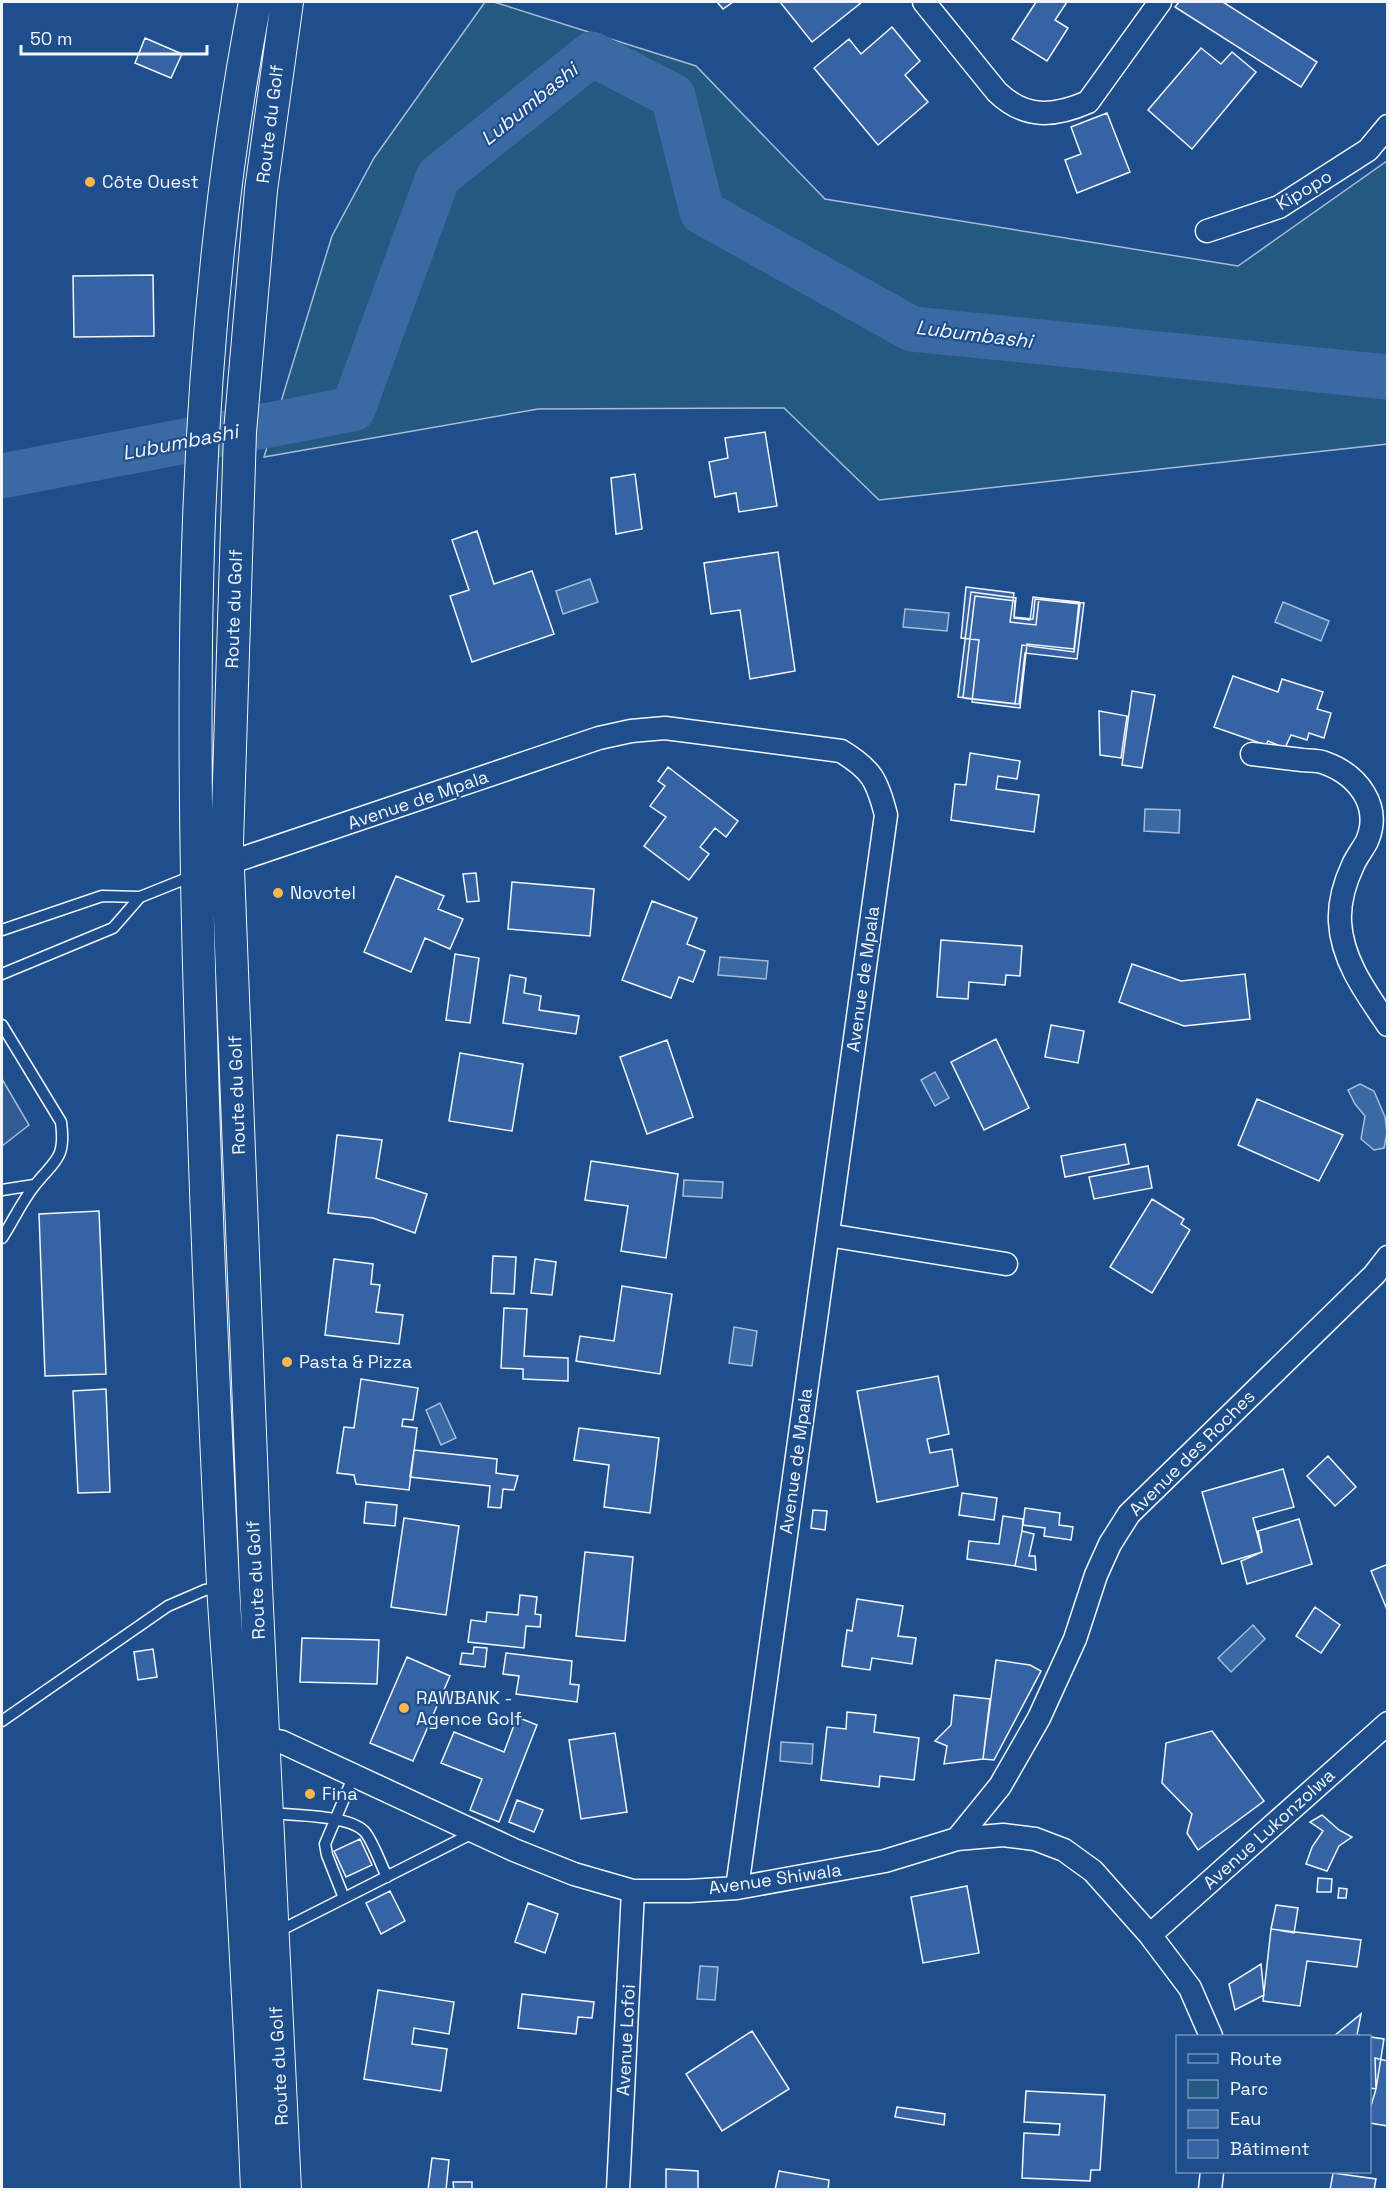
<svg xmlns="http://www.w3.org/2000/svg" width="1389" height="2191" font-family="'Space Grotesk',sans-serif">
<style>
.green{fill:#245a82;stroke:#a8bbd7;stroke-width:1.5}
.parking{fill:#305b95;stroke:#a8bbd7;stroke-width:1.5}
.water{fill:#3b69a3;stroke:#a8bbd7;stroke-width:1.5}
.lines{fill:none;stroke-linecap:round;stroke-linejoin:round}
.river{stroke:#3b69a3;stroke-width:45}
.building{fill:#3563a3;stroke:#f2f6ff;stroke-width:1.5}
.service-casing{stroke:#f2f6ff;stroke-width:13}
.minor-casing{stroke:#f2f6ff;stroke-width:25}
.secondary-casing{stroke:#f2f6ff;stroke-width:34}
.service{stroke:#1f4e8c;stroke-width:10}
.minor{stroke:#1f4e8c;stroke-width:22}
.secondary{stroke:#1f4e8c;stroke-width:32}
.poi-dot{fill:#ffb74d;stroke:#1f4e8c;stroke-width:2}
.labels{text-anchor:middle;stroke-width:4.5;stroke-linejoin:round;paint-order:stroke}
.street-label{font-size:18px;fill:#f2f6ff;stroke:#1f4e8c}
.poi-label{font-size:18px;fill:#f2f6ff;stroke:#1f4e8c;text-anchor:start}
.water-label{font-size:20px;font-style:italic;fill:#f2f6ff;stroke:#1f4e8c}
</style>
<rect width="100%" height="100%" fill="#1f4e8c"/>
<path class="green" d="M485 2H494L696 66 825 199 1238 266 1387 161V444L879 500 784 408 538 409 264 457 332 236 374 158Z"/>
<path class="parking" d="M2 1079 29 1125 2 1146Z"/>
<path class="water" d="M590 579 598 602 563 614 556 591Z
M1283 602 1329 621 1321 641 1275 622Z
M905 609 949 613 947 631 903 627Z
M1145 809 1180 810 1179 833 1144 831Z
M720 957 768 961 766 979 718 975Z
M935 1072 949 1098 935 1106 921 1080Z
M1360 1084 1374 1091 1385 1117 1387 1133 1384 1148 1374 1150 1361 1139 1365 1116 1355 1104 1348 1090Z
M684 1180 723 1182 722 1198 683 1196Z
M734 1327 757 1331 752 1366 729 1363Z
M440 1403 456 1438 441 1445 426 1410Z
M1253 1625 1265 1639 1231 1672 1218 1658Z
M781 1742 813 1744 812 1764 780 1761Z
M700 1966 718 1967 715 2000 697 1999Z"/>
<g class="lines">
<path class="river" d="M2 476 353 409 438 177 592 54 673 96 702 212 912 329 1388 377"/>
</g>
<path class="building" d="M717 2H733L723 9Z
M780 2H862L812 42Z
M1036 2H1067L1055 20 1068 28 1047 61 1012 39Z
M1179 2H1223L1317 62 1301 87 1175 7Z
M892 27 920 61 905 75 928 102 878 145 814 68 849 39 861 54Z
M145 38 182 54 171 78 135 63Z
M1201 48 1221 64 1232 52 1256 72 1192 149 1148 110Z
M1107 113 1130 172 1077 193 1065 160 1081 154 1071 127Z
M153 275 154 336 74 337 73 276Z
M765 432 777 506 739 512 736 493 715 497 709 462 728 458 725 438Z
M635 474 642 529 616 534 611 478Z
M477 531 494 584 532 571 554 634 472 662 450 596 469 590 452 540Z
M778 552 795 671 750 679 740 610 711 614 704 563Z
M966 587 1014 593 1010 622 1036 625 1039 598 1079 602 1074 649 1027 644 1020 708 972 702 979 640 961 638Z
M971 592 1016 598 1014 618 1030 620 1033 597 1084 603 1077 659 1025 653 1019 704 958 697Z
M975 596 1015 601 1014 617 1033 619 1035 599 1080 604 1074 652 1022 645 1015 704 963 698Z
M1233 676 1278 692 1282 679 1323 692 1317 709 1331 713 1324 738 1309 733 1307 740 1291 735 1285 748 1268 741 1266 745 1214 727Z
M1132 691 1155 695 1142 768 1122 765Z
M1099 711 1127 716 1121 758 1100 755Z
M970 753 1020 761 1017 779 998 776 996 789 1039 795 1034 832 951 820 955 784 966 785Z
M668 767 738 821 726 837 715 828 700 847 709 854 689 880 644 846 666 817 650 806 665 786 658 781Z
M476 873 479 901 467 902 463 874Z
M396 876 444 896 438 909 463 919 450 949 425 938 411 972 364 952Z
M512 882 594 889 590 936 508 929Z
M652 901 697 918 687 944 705 951 693 982 679 977 671 998 622 980Z
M941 940 1022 946 1020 976 1006 975 1005 985 969 982 968 999 937 997Z
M455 954 479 958 470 1023 446 1020Z
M1132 964 1181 981 1245 974 1250 1019 1184 1026 1119 1002Z
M510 975 526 978 524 993 541 996 539 1010 579 1016 576 1034 503 1023Z
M1051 1025 1084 1031 1078 1063 1045 1057Z
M996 1039 1029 1108 984 1130 951 1062Z
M667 1040 693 1117 647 1134 620 1057Z
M460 1053 523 1064 512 1131 449 1121Z
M1257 1099 1343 1135 1319 1181 1238 1145Z
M337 1135 382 1140 376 1178 427 1194 415 1233 373 1218 328 1213Z
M1125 1144 1129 1164 1065 1177 1061 1156Z
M591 1161 678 1174 666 1258 621 1251 628 1206 585 1200Z
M1148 1166 1152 1188 1094 1199 1089 1177Z
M1152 1199 1184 1219 1181 1224 1190 1230 1152 1293 1110 1267Z
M99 1211 106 1374 45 1376 39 1214Z
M493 1256 516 1257 514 1294 491 1293Z
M334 1259 373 1264 371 1284 380 1285 376 1312 403 1315 399 1344 325 1335Z
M535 1259 556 1262 552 1295 531 1293Z
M622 1286 672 1294 660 1374 576 1361 580 1336 614 1341Z
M504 1308 527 1309 524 1356 568 1358V1381L523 1379V1369L501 1368Z
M938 1376 949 1434 927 1439 930 1453 952 1449 958 1486 877 1502 857 1391Z
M361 1379 418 1388 413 1420 403 1419 402 1426 417 1428 409 1490 356 1484 354 1475 337 1473 344 1427 354 1428Z
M106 1389 110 1492 78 1493 73 1391Z
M579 1428 659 1438 650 1513 604 1507 609 1465 574 1460Z
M414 1450 497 1459 496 1473 518 1476 514 1490 503 1489 501 1508 488 1507 490 1486 410 1477Z
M1328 1456 1356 1487 1335 1506 1307 1476Z
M1283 1469 1294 1507 1253 1518 1262 1552 1222 1564 1202 1492Z
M962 1493 997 1498 994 1520 959 1515Z
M366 1502 397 1505 395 1526 364 1523Z
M1025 1508 1060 1513 1059 1525 1073 1527 1071 1540 1044 1536 1045 1528 1023 1525Z
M813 1510 827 1511 825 1530 811 1528Z
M1003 1516 1023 1519 1022 1531 1015 1566 967 1559 969 1541 999 1544Z
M404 1518 459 1526 446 1615 391 1607Z
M1299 1519 1312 1564 1247 1584 1241 1561 1262 1552 1258 1531Z
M1022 1531 1034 1534 1029 1556H1035L1036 1570 1015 1566Z
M585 1552 633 1557 625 1641 576 1636Z
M1388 1564V1612L1371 1571Z
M520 1595 537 1597 535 1614 541 1615 540 1627 526 1626 524 1648 468 1642 471 1620 486 1622 487 1612 518 1615Z
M857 1599 903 1606 898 1636 916 1638 912 1664 872 1658 870 1670 842 1666 847 1630 852 1631Z
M1315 1607 1340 1625 1321 1653 1296 1636Z
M302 1638 379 1640 377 1684 300 1682Z
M474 1647 487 1648 485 1667 460 1664 462 1653 473 1654Z
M153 1649 157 1677 138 1680 134 1652Z
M506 1653 572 1661 570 1684 579 1685 577 1702 516 1694 519 1676 503 1674Z
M407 1657 450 1676 413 1761 370 1743Z
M996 1660 1030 1665 1041 1671 994 1760 983 1759Z
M954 1695 990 1699 983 1759 944 1764 947 1746 935 1741 951 1725Z
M847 1712 876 1715 874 1732 919 1738 914 1780 880 1776 879 1787 821 1780 827 1727 846 1729Z
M517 1717 537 1725 499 1822 470 1810 482 1779 441 1763 454 1732 504 1752Z
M1212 1731 1264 1801 1198 1850 1187 1833 1192 1814 1162 1783 1166 1743Z
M615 1733 627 1812 581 1819 569 1740Z
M517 1800 543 1810 534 1832 509 1822Z
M1322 1815 1339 1830 1352 1837 1339 1846 1327 1871 1306 1864 1312 1847 1323 1831 1310 1822Z
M360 1839 372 1865 346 1877 334 1851Z
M1318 1878 1332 1879 1331 1892H1317Z
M967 1886 979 1953 923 1963 911 1897Z
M1339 1888 1347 1889 1346 1898H1338Z
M390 1891 405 1921 381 1934 366 1903Z
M528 1903 558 1914 545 1953 515 1942Z
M1276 1905 1298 1908 1294 1933 1271 1929Z
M1271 1929 1361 1940 1357 1967 1307 1961 1300 2006 1263 2001Z
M1261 1964 1264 1995 1235 2010 1229 1984Z
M378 1990 454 2002 449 2034 414 2028 412 2044 447 2049 441 2091 364 2079Z
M522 1994 594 2002 592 2018 578 2017 576 2034 518 2028Z
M1361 2014 1357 2035 1384 2039 1376 2089 1370 2088V2036H1334Z
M752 2031 789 2089 722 2131 686 2074Z
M1375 2058 1388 2061V2126L1370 2123V2109L1376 2089Z
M1026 2091 1105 2095 1100 2170H1091L1090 2181 1022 2178 1024 2133 1059 2135 1060 2124 1024 2122Z
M897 2107 945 2114 944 2125 895 2117Z
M432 2158 449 2160 446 2190H428Z
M666 2169 698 2171V2190H666Z
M779 2171 829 2180 828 2190H775Z
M1333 2173 1376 2179 1374 2190H1330Z
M453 2182H472V2190H454Z"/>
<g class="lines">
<defs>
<path id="service" d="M2 930 102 896 140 897 195 875
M2 974 113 928 140 897
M2 1025 61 1122C66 1159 55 1160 35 1185 22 1201 13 1221 2 1238
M2 1190 34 1185
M2 1721 168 1606 205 1590 220 1588
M269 1813C292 1815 348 1815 364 1831 371 1837 382 1867 387 1877
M344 1898 327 1855 325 1844 354 1775
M276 1929H283L475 1832"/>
<path id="minor" d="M924 2 997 92C1025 119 1054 117 1088 102L1160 2
M1207 231 1279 207 1368 150 1388 126
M1252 754C1269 756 1285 758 1302 760 1309 761 1318 760 1325 763 1358 775 1382 806 1367 841 1363 849 1357 856 1353 865 1345 882 1339 903 1340 922 1342 961 1367 994 1388 1025
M214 868 599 738 631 731 665 728 841 751C872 770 877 780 886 815L737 1888
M828 1235 1006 1264
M251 1740 264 1738 282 1742 514 1850 574 1874 633 1891H689L737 1888 885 1861 957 1839 1003 1835 1035 1839 1064 1850 1093 1871 1150 1935 1190 1988 1211 2036
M957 1839 1000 1786 1039 1718 1075 1639 1096 1575 1110 1544 1129 1514 1374 1275 1388 1257
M1150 1935 1388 1723
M618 2190 633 1891
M1210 2190 1212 2172"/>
<path id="secondary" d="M255 2C189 341 190 689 201 1034 206 1217 214 1401 223 1584 226 1639 231 1694 234 1749 243 1896 251 2043 257 2190
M285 2190 256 1587 227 843 240 432 261 190 287 2"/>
</defs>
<use href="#service" class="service-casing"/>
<use href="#minor" class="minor-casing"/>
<use href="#secondary" class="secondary-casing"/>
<use href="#service" class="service"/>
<use href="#minor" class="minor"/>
<use href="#secondary" class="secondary"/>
</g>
<g class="poi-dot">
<circle cx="90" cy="182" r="6"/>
<circle cx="278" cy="893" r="6"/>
<circle cx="287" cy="1362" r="6"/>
<circle cx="404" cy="1708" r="6"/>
<circle cx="310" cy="1794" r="6"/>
</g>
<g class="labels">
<g class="street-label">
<text transform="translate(270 124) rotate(-83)" y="6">Route du Golf</text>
<text transform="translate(1304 190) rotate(-31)" y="6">Kipopo</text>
<text transform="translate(234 609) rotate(-88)" y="6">Route du Golf</text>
<text transform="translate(418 800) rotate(-19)" y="6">Avenue de Mpala</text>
<text transform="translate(863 979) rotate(-82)" y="6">Avenue de Mpala</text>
<text transform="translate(237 1095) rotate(-92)" y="6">Route du Golf</text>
<text transform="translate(1192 1453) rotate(-45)" y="6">Avenue des Roches</text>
<text transform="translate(796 1461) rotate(-82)" y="6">Avenue de Mpala</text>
<text transform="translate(256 1580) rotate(-93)" y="6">Route du Golf</text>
<text transform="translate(1269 1829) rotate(-42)" y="6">Avenue Lukonzolwa</text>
<text transform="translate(775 1879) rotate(-8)" y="6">Avenue Shiwala</text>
<text transform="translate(626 2040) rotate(-87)" y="6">Avenue Lofoi</text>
<text transform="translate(279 2066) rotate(-93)" y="6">Route du Golf</text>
</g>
<g class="poi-label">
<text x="102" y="188">Côte Ouest</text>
<text x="290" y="899">Novotel</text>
<text x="299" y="1368">Pasta &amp; Pizza</text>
<text x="416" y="1704">RAWBANK -<tspan x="416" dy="21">Agence Golf</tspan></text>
<text x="322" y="1800">Fina</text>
</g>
<g class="water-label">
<text transform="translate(529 104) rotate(-39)" y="7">Lubumbashi</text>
<text transform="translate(974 334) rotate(7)" y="7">Lubumbashi</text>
<text transform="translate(180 442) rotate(-11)" y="7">Lubumbashi</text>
</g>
</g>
<rect width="1389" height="2191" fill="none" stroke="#f2f6ff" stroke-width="6"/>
<rect x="1176" y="2035" width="195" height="138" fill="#1f4e8c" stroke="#7391ba" stroke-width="1.5"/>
<rect x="1188" y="2054" width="30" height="9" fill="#1f4e8c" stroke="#7391ba" stroke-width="1.5"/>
<text x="1230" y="2065" font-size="18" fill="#f2f6ff">Route</text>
<rect x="1188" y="2080" width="30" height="18" fill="#245a82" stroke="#7391ba" stroke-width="1.5"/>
<text x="1230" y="2095" font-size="18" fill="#f2f6ff">Parc</text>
<rect x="1188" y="2110" width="30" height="18" fill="#3b69a3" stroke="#7391ba" stroke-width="1.5"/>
<text x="1230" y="2125" font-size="18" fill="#f2f6ff">Eau</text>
<rect x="1188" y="2140" width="30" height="18" fill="#3563a3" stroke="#7391ba" stroke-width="1.5"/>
<text x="1230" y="2155" font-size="18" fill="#f2f6ff">Bâtiment</text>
<path d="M21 45v9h186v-9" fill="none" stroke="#f2f6ff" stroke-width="3"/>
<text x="30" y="45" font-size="18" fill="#f2f6ff" stroke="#1f4e8c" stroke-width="4.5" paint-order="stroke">50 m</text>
</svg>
